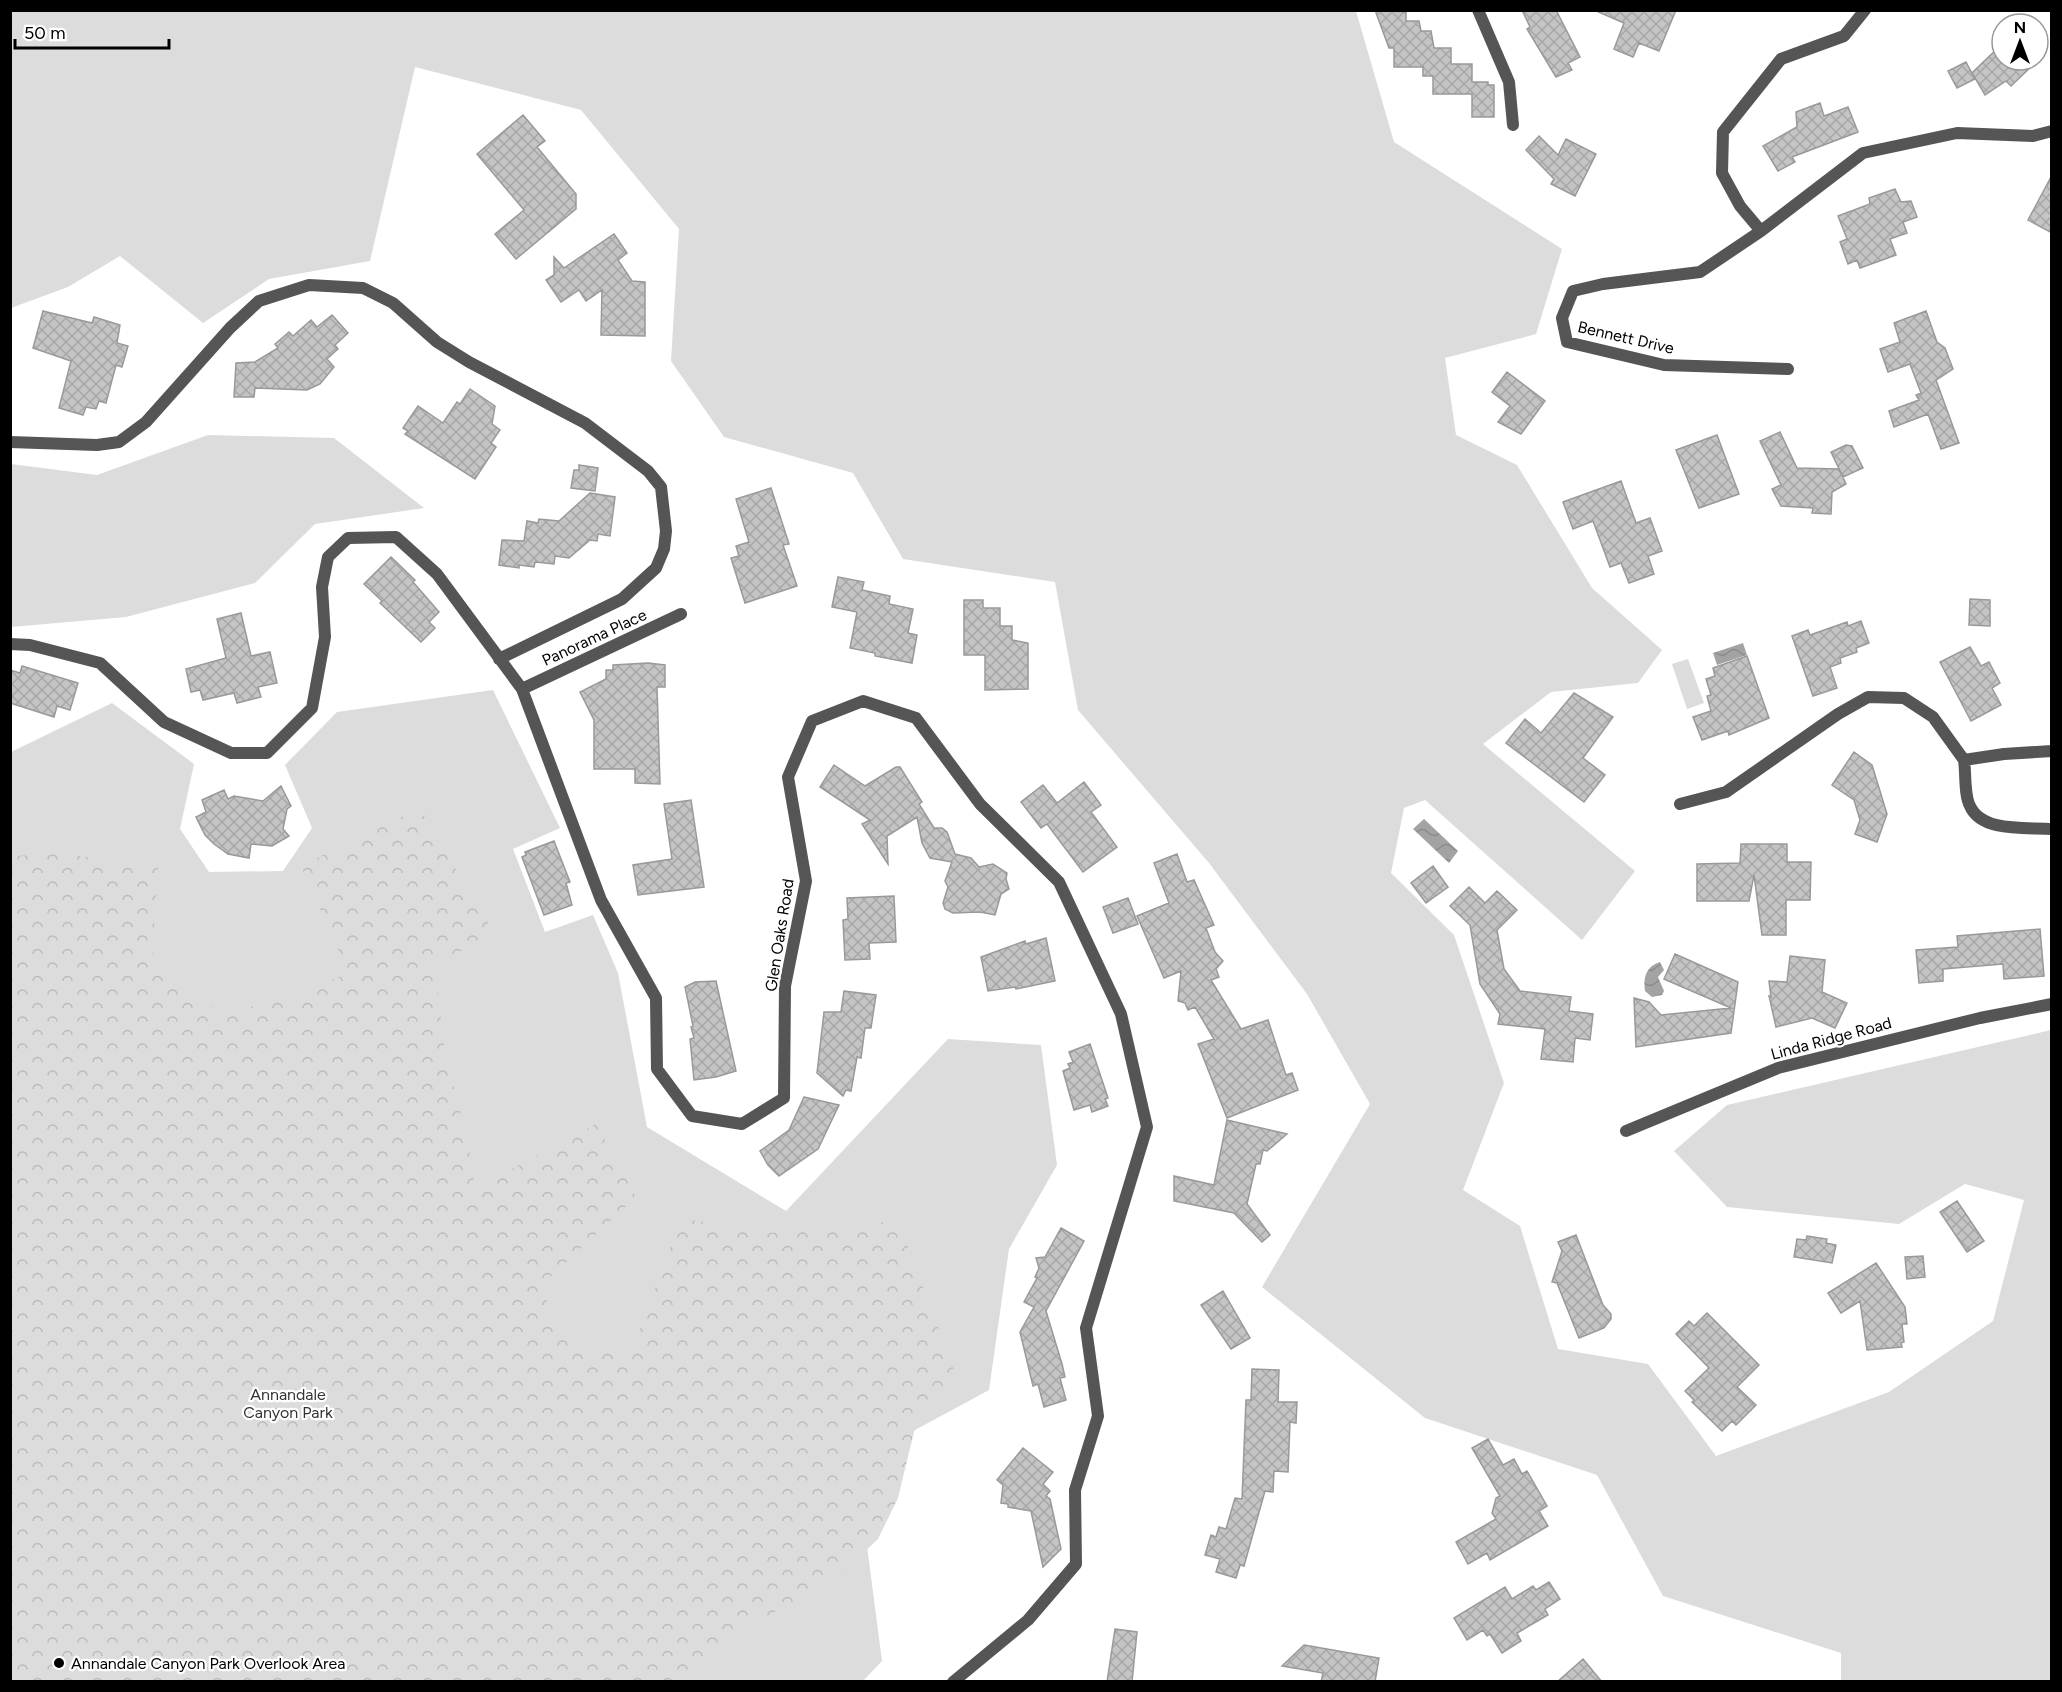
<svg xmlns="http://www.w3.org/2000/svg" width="2062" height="1692" font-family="Figtree,sans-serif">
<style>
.grass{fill:#dcdcdc}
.forest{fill:url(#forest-crowns)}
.water{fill:url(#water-waves)}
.building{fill:url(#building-cross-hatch);stroke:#999;stroke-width:1.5}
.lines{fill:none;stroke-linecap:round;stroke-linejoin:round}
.street{stroke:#555;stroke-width:12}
.poi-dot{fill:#000;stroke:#fff;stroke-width:2}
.labels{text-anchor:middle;stroke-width:4.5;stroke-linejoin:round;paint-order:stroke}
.street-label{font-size:16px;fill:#000;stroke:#fff}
.park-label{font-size:16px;fill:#333;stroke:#fff}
.poi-label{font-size:16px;fill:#000;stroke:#fff;text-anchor:start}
</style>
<defs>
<pattern id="forest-crowns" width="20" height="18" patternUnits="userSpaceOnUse" patternTransform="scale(1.5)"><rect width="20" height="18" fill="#dcdcdc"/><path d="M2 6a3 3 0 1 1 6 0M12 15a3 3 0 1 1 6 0" fill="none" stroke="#bbb"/></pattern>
<pattern id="water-waves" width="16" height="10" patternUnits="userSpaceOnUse" patternTransform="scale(1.5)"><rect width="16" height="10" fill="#a3a3a3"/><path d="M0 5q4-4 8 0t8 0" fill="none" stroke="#8b8b8b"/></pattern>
<pattern id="building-cross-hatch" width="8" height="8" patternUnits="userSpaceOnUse" patternTransform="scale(1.5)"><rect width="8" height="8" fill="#c4c4c4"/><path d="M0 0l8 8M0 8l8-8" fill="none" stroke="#a7a7a7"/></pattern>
</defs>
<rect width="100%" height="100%" fill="#fff"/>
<path class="grass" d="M11 10 1356 11 1394 142 1562 249 1536 334 1445 358 1456 435 1517 465 1592 588 1662 650 1638 683 1551 692 1483 744 1635 871 1582 940 1425 800 1404 808 1391 873 1454 935 1504 1083 1463 1190 1520 1226 1558 1349 1648 1364 1716 1456 1889 1392 1993 1321 2024 1200 1965 1184 1899 1224 1727 1207 1674 1151 1727 1105 2051 1030V1681H1841V1653L1663 1596 1597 1475 1425 1418 1262 1287 1370 1104 1307 994 1209 863 1078 710 1055 582 903 559 853 473 724 437 671 361 679 229 581 110 415 67 370 261 269 279 203 323 120 256 68 287 11 308Z
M208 435 334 438 424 508 315 524 255 583 126 617 11 627V464L97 475Z
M1688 659 1704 703 1687 709 1672 664Z
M493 690 560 828 513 849 545 932 593 915 618 973 647 1127 786 1211 948 1039 1041 1045 1057 1165 1009 1249 989 1390 856 1462 882 1661 863 1681 11 1682V752L112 703 194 764 180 829 209 872 283 871 312 828 285 765 337 712Z"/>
<path class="forest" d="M420 808 494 933 435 965 445 1056 467 1136 475 1189 596 1124 636 1197 540 1287 560 1327 583 1351H632L681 1218 761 1233 825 1231 898 1220 960 1386 920 1407 898 1498 878 1539 840 1575 723 1641 679 1681H11V856L67 854 158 867 152 962C170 974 184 992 202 1003 233 1023 319 989 348 972L301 866Z"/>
<path class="water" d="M1743 643 1747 655 1717 665 1713 653Z
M1424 819 1458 851 1449 863 1413 829Z
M1660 962 1664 970 1658 977 1664 991 1662 995 1652 997 1645 991C1643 978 1646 966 1660 962Z"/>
<path class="building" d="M1375 10 1406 12V21H1419L1421 31H1431L1434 48H1451V64H1472V82H1488V85H1494V117H1472V94H1433V76H1423V67H1394V48H1389Z
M1522 10H1556L1580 57 1568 63 1572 70 1556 77 1527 29 1530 27Z
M1594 10H1676L1659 51 1639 43 1633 57 1614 49 1624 23Z
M2002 44V60H2038L2011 86 2006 81 1985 95 1972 73Z
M1966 62 1975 79 1957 88 1948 71Z
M1820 103 1824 116 1848 107 1858 132 1792 157 1795 162 1778 171 1763 146 1797 127 1796 112Z
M523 115 545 141 537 147 576 194V209L516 259 495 234 524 210 477 154Z
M1539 136 1558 155 1566 139 1596 154 1575 196 1551 184 1554 179 1526 150Z
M2052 175V233L2028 220Z
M1895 189 1901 202 1911 201 1917 217 1903 222 1907 233 1890 239 1896 255 1860 268 1857 260 1848 264 1840 242 1847 239 1838 216 1870 204 1869 198Z
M614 234 627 253 618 260 632 281 645 282V336L601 335 602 290 586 301 579 290 561 302 546 280 554 275V257L564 268Z
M43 311 92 323 94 317 120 325 117 343 128 346 122 367 116 365 106 403 99 401 96 409 86 407 83 415 59 408 71 361 33 348Z
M1926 311 1937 342 1945 348 1953 369 1936 380 1959 443 1941 449 1928 414 1894 427 1889 411 1919 400 1916 395 1921 393 1910 364 1888 372 1880 349 1900 342 1894 323Z
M332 315 348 333 335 345 338 349 327 359 334 367 320 384 307 390 255 388 254 397H234L236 363 255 362 278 348 275 344 289 332 293 336 311 320 317 327Z
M1507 372 1545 401 1521 434 1498 422 1510 406 1492 392Z
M470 389 495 406 492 424 500 430 491 443 496 447 475 479 405 434 408 431 403 428 418 406 443 423 457 402 460 404Z
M1780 432 1797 468 1839 469 1846 484 1832 492 1831 514 1812 513 1813 508 1781 506 1772 489 1781 485 1760 441Z
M1717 435 1739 494 1699 508 1676 450Z
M1846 445 1852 446 1863 468 1843 477 1831 452Z
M579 465 598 468 595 491 571 488 574 470H579Z
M1621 481 1636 523 1650 518 1662 551 1648 556 1654 574 1629 583 1621 563 1610 567 1593 521 1573 529 1563 502Z
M771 488 789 544 783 545 797 586 745 603 731 558 739 556 736 546 749 542 736 499Z
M590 493 615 497 610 536 598 534 597 541 590 540 569 558 555 556 554 564 535 562 534 567 519 565V568L499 565 502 540 524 541 527 521 538 523 539 519 559 521Z
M391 557 415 580 413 582 439 612 429 622 435 628 421 642 380 603 382 601 364 584Z
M838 577 864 582 862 590 890 596 889 604 913 609 908 633 917 635 912 663 875 656V653L850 648 857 612 832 607Z
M1970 599 1990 600V626L1969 625Z
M964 600H983V608H1000V626H1012V640L1028 643V689L985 690V655H964Z
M241 613 251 656 270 652 277 683 258 687 261 697 237 703 234 693 203 700 200 690 191 692 186 669 226 658 217 619Z
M1861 621 1869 643 1856 648 1857 652 1840 658 1841 663 1830 667 1837 688 1813 696 1792 636 1808 630 1810 635 1847 622 1848 626Z
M1970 647 1981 666 1989 662 2000 683 1992 688 2001 705 1971 721 1940 662Z
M1747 656 1769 718 1729 735 1728 731 1702 740 1693 717 1711 711 1707 696 1711 695 1706 679 1715 676 1713 668Z
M648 663 665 665V687H657L660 784 635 783V769H594V720L580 692 606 679V670H613V665Z
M22 666 78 683 70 710 57 706 54 717 10 703V670L20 673Z
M1574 693 1613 717 1583 758 1605 775 1584 802 1506 743 1525 719 1541 733Z
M1854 752 1872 765 1887 814 1877 842 1855 834 1860 820 1854 800 1832 785Z
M834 765 865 786 896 767H900L922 802 919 804 934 828H942L947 832 955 854 971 858 979 867 993 864 1007 873 1006 879 1009 889 1001 894 995 915 980 912 953 913 945 909 943 903 948 887 945 881 952 862 930 858 922 843 917 817 887 836 888 864 862 824 870 820 820 787Z
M1084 782 1101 805 1091 812 1117 847 1083 872 1047 824 1041 828 1021 802 1043 785 1057 803Z
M281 786 291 806 287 809 283 829 289 836 272 846 251 844 249 858 228 854 214 844 205 835 196 817 206 812 202 800 224 790 228 799 234 796 263 801Z
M691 800 704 887 638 895 633 865 672 859 664 804Z
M554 841 570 882 566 883 572 905 544 915 522 857 526 855 525 852Z
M1741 844H1787V862H1811L1810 900H1786V935H1762L1754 875 1749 901H1697V864L1740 863Z
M1177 854 1187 882 1194 880 1214 925 1206 928 1215 952 1223 961 1216 969 1219 977 1211 980 1241 1029 1268 1020 1286 1075 1292 1073 1298 1090 1227 1118 1198 1044 1214 1039 1195 1007 1188 1010 1185 1003 1178 1001 1181 971 1164 978 1137 916 1169 903 1154 863Z
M1433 866 1448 887 1426 903 1411 883Z
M1469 887 1485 903 1497 891 1517 910 1497 930 1504 969 1520 991 1571 997 1569 1011 1593 1014 1590 1040 1575 1038 1573 1062 1541 1059 1545 1029 1498 1024 1500 1014 1480 984 1470 925 1450 906Z
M894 896 896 942 869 943 870 959 845 960 843 920 848 919 847 898Z
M1128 898 1138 924 1113 933 1103 907Z
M2040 929 2044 976 2004 979 2003 964 1943 969V981L1919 983 1916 950 1958 947 1957 936Z
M1046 938 1055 981 1016 989 1015 987 988 991 981 957 1025 941 1026 944Z
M1675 954 1738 982 1731 1033 1636 1047 1634 998 1649 1002 1661 1015 1731 1008 1664 979Z
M1790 956 1825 960 1822 992 1847 1003 1835 1028 1812 1018 1776 1027 1769 996 1771 997 1769 981 1787 982Z
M716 981 736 1071 716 1077 694 1080 690 1039 694 1038 691 1027 693 1026 685 987 695 982Z
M844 991 876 995 871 1028H865L861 1058 857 1057 851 1091 846 1090 843 1096 817 1073 824 1012H841Z
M1090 1044 1108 1098 1105 1099 1108 1106 1092 1112 1090 1105 1074 1110 1063 1071 1070 1068 1068 1064 1073 1062 1069 1052Z
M804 1097 839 1105 818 1149 779 1176 768 1165 760 1151 789 1130Z
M1227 1120 1287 1134 1267 1151 1263 1150 1260 1164H1256L1247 1204 1270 1235 1262 1242 1234 1213 1174 1201V1176L1214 1185Z
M1957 1201 1984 1241 1967 1252 1940 1212Z
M1061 1228 1084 1241 1046 1311 1062 1364 1065 1377 1060 1378 1066 1400 1044 1407 1038 1384 1033 1386 1020 1332 1034 1307 1024 1302 1037 1278 1035 1277 1039 1268 1036 1258 1045 1257Z
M1576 1235 1603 1305 1611 1314V1319L1604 1328 1579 1338 1557 1283 1552 1282 1562 1251 1558 1242Z
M1807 1236 1827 1239 1826 1243 1836 1245 1832 1263 1794 1257 1797 1239 1806 1240Z
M1923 1256 1925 1277 1907 1279 1905 1257Z
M1876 1263 1905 1307 1907 1324H1902L1904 1342 1901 1343 1902 1347 1867 1350 1860 1301 1841 1313 1828 1293Z
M1223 1291 1250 1338 1231 1349 1201 1305Z
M1707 1313 1759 1365 1737 1387 1756 1405 1736 1425 1732 1421 1722 1431 1692 1402 1694 1400 1685 1391 1709 1368 1676 1334 1689 1321 1694 1326Z
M1252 1369 1279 1370 1278 1402H1297L1296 1423 1290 1422 1288 1472 1274 1471 1273 1492 1265 1491 1244 1566 1240 1565 1236 1578 1216 1572 1220 1559 1205 1555 1211 1535 1216 1537 1219 1527 1226 1529 1235 1498 1242 1499 1246 1400H1251Z
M1488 1439 1503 1465 1514 1459 1522 1474 1527 1471 1547 1506 1539 1511 1548 1526 1490 1560 1487 1553 1468 1564 1456 1542 1496 1519 1492 1513 1496 1498 1500 1496 1472 1448Z
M1023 1448 1053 1472 1043 1484 1050 1491 1046 1496 1050 1499 1061 1549 1043 1567 1031 1511 1008 1507V1504L1001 1503 1003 1485 997 1480Z
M1549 1582 1560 1599 1545 1609 1548 1615 1517 1633 1521 1641 1502 1653 1490 1634 1487 1636 1483 1630 1467 1640 1454 1618 1505 1587 1512 1599 1533 1586 1536 1590Z
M1115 1629 1137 1632 1132 1682H1107Z
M1304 1645 1379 1658 1375 1682H1321L1323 1673 1282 1666Z
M1583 1659 1602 1682H1557Z"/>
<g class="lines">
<path class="street" d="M1478 10 1509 82 1513 125
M1761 231 1740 206 1722 173 1723 132 1781 59 1844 36 1865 10
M1788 369 1664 365 1567 342 1562 318 1573 291 1603 284 1700 272 1761 231 1863 153 1957 133 2033 136 2052 131
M10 442 97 445 119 442 146 422 230 328 259 301 309 285 363 288 393 303 437 342 469 362 585 423 648 471 661 487 666 531 664 549 656 568 622 599 499 659
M10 644 30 645 100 663 164 722 231 753H267L312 708 325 637 322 587 328 557 348 538 396 537 437 574 522 689 601 900 656 998 657 1069 692 1116 742 1124 784 1098 785 986 806 881 788 777 812 721 863 701 916 718 980 804 1059 882 1121 1014 1147 1127 1086 1328 1098 1416 1075 1490 1076 1564 1028 1620 953 1682
M522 689 681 614
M2052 751 2004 754 1964 760C1966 773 1964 795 1970 806 1982 833 2027 827 2052 829
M1680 804 1726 792 1838 714 1868 697 1904 698 1933 717 1964 760
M1626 1131 1778 1068 1980 1018 2052 1004"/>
</g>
<circle class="poi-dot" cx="59" cy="1663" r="6"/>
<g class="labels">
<g class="street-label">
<text transform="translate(1626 337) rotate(13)" y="6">Bennett Drive</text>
<text transform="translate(594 637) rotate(-25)" y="6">Panorama Place</text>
<text transform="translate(779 935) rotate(-81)" y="6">Glen Oaks Road</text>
<text transform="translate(1831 1038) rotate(-15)" y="6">Linda Ridge Road</text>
</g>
<g class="park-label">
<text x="288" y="1400">Annandale<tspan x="288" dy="18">Canyon Park</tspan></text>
</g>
<g class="poi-label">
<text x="71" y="1669">Annandale Canyon Park Overlook Area</text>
</g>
</g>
<rect width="2062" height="1692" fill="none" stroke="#000000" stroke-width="24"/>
<g transform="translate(2020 42)"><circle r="28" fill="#ffffff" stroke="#999999" stroke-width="1.5"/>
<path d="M0-4.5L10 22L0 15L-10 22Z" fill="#000000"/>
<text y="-9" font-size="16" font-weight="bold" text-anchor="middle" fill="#000000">N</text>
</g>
<path d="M15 39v9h154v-9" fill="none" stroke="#000000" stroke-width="3"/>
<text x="24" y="39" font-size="18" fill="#000000" stroke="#ffffff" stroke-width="4.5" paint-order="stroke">50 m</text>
</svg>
